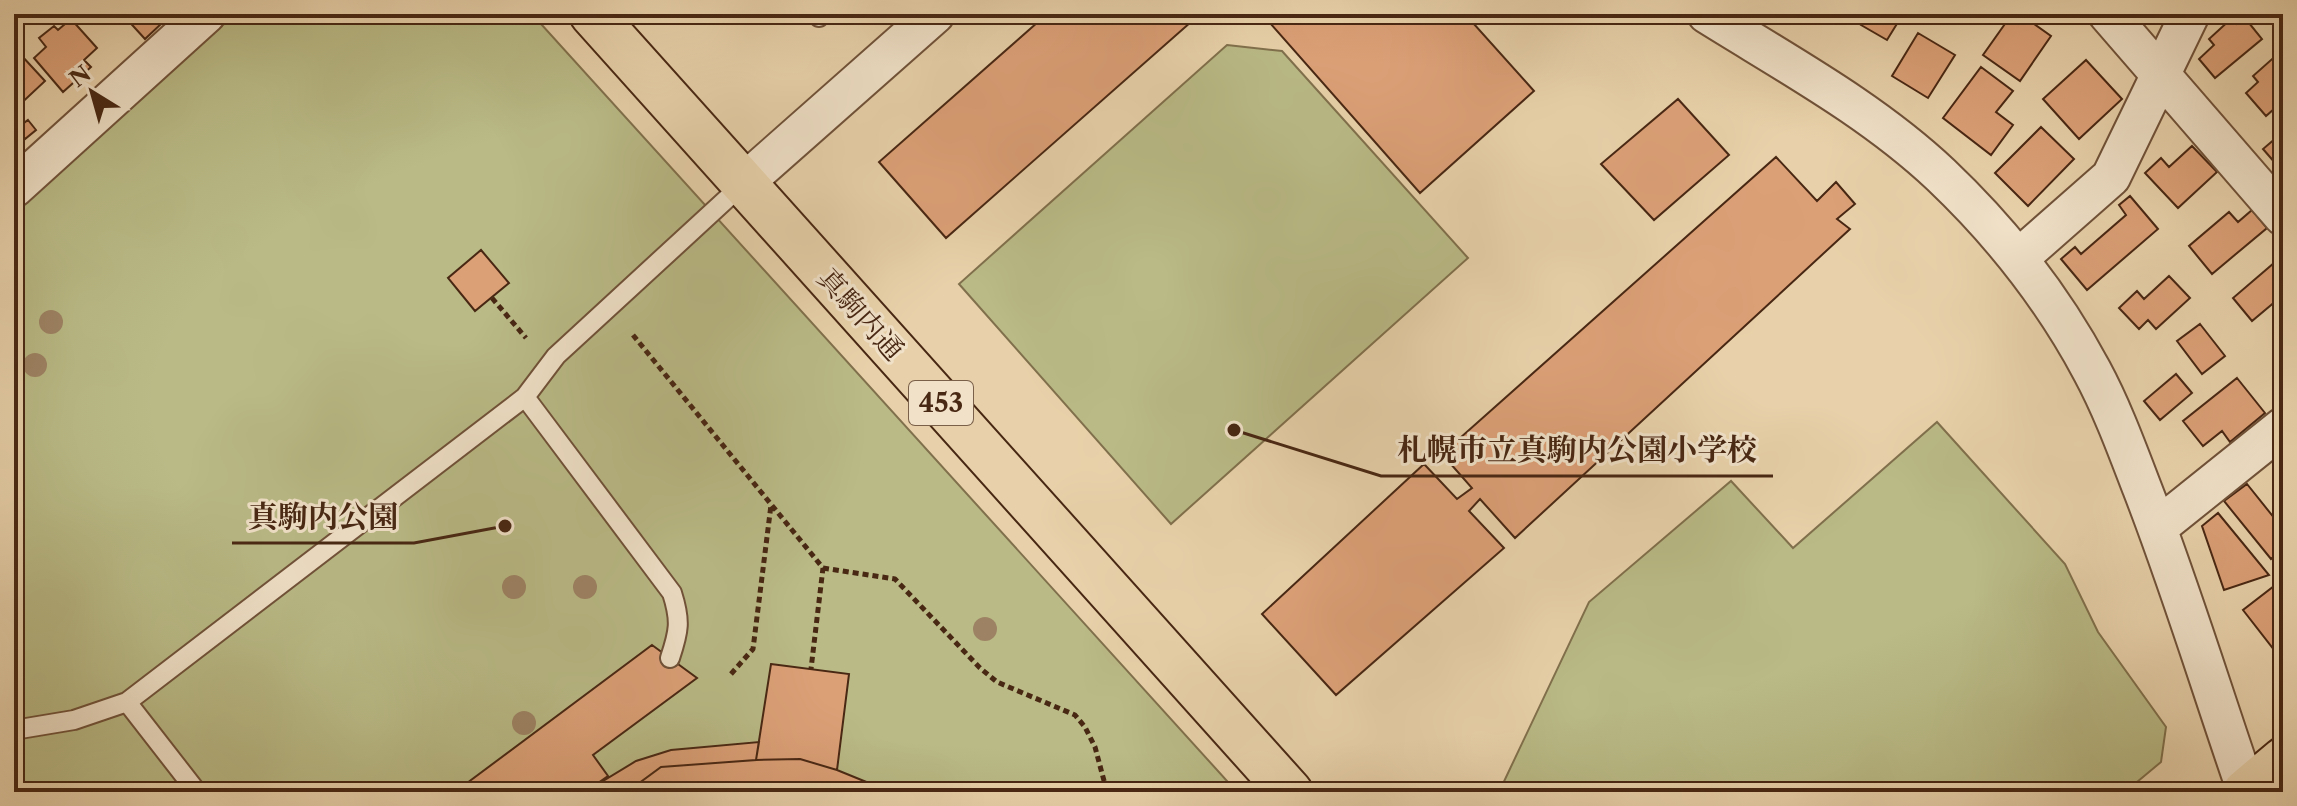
<svg xmlns="http://www.w3.org/2000/svg" width="2297" height="806" font-family="'Libre Caslon Text','Noto Serif JP',serif">
<style>
.green{fill:#b9ba86;stroke:#80704c;stroke-width:2}
.building{fill:#dca077;stroke:#482713;stroke-width:2}
.lines{fill:none;stroke-linecap:round;stroke-linejoin:round}
.lane-casing{stroke:#705239;stroke-width:22}
.street-casing{stroke:#705239;stroke-width:42}
.primary-casing{stroke:#482713;stroke-width:48}
.highway-casing{stroke:#482713;stroke-width:48}
.path{stroke:#482713;stroke-width:5;stroke-dasharray:6 4;stroke-linecap:butt}
.lane{stroke:#f0e1c8;stroke-width:18}
.street{stroke:#f0e1c8;stroke-width:38}
.primary{stroke:#e8d1aa;stroke-width:44}
.highway{stroke:#e8d1aa;stroke-width:44}
.tree{fill:#9d8364}
.labels{text-anchor:middle;stroke-width:6;stroke-linejoin:round;paint-order:stroke}
.shield{fill:#f0e1c8;stroke:#7a5f49;stroke-width:2}
.shield-label{font-size:26px;font-weight:bold;fill:#482713}
.street-label{font-size:28px;fill:#482713;stroke:#f0e1c8}
.leader{fill:none;stroke:#482713;stroke-width:3}
.callout-dot{fill:#482713;stroke:#f0e1c8;stroke-width:3}
.callout-label{font-size:30px;text-anchor:middle;font-weight:bold;fill:#482713;stroke:#f0e1c8;stroke-width:6;stroke-linejoin:round;paint-order:stroke}
</style>
<rect width="100%" height="100%" fill="#e8d1aa"/>
<filter id="stains"><feTurbulence type="fractalNoise" baseFrequency=".0025" numOctaves="4"/><feColorMatrix values="0 0 0 0 .2 0 0 0 0 .09 0 0 0 0 .02 0 0 0 .5 -.17"/></filter>
<radialGradient id="worn" r=".72"><stop offset=".6" stop-color="#630" stop-opacity="0"/><stop offset="1" stop-color="#630" stop-opacity=".3"/></radialGradient>
<path class="green" d="M235 14H532L1237 792H14V213Z
M1227 45 1282 51 1468 258 1171 524 959 284Z
M1937 422 2065 564 2098 632 2166 727 2161 762 2125 792H1499L1589 602 1731 481 1793 548Z"/>
<path class="building" d="M84 14H152L161 24 145 39 124 16 113 21 101 15 92 23Z
M1047 14H1200L946 238 879 162Z
M1262 14H1465L1534 91 1420 193Z
M1868 14H1903L1887 40 1861 25Z
M2012 14H2020L2051 36 2020 81 1983 55Z
M2232 18 2237 24 2245 18 2262 39 2215 78 2199 59 2214 45 2209 39Z
M71 19 97 48 84 60 91 67 63 92 34 58 46 47 39 38 54 26 58 30Z
M1918 33 1955 55 1928 98 1892 76Z
M2280 52 2283 55V101L2266 116 2246 93 2258 82 2253 76Z
M21 55 45 81 14 110V61Z
M2086 60 2122 99 2079 139 2043 99Z
M1981 67 2013 91 1996 112 2013 125 1991 155 1943 118Z
M1678 99 1729 155 1654 220 1601 164Z
M28 120 36 130 25 139 16 129Z
M2041 127 2074 159 2028 206 1995 173Z
M2283 132V172L2263 149Z
M2192 146 2217 172 2178 208 2145 173 2161 158 2169 167Z
M1776 157 1817 201 1836 182 1855 204 1837 219 1850 229 1515 538 1480 499 1469 511 1504 548 1336 695 1262 614 1424 464 1457 499 1472 488 1442 454Z
M2130 196 2158 229 2087 290 2061 259 2075 247 2081 254 2126 215 2119 205Z
M2252 210 2267 228 2212 274 2189 246 2229 212 2238 222Z
M481 250 509 283 475 311 448 278Z
M2274 263 2280 270 2283 267V295L2252 321 2233 298Z
M2169 276 2190 298 2156 329 2148 320 2139 329 2119 308 2137 291 2144 299Z
M2200 324 2225 356 2202 374 2177 341Z
M2176 374 2192 393 2160 420 2144 401Z
M2237 378 2265 413 2230 442 2222 431 2203 446 2183 421Z
M2247 484 2283 529V549L2271 559 2224 501Z
M2218 513 2269 575 2224 590 2202 526Z
M2278 583 2283 590V645L2275 651 2243 610Z
M652 645 697 678 593 755 608 776 585 792H455Z
M771 664 849 674 837 770 800 759 756 760Z
M759 742 756 760 661 767 627 792H585L636 761 671 750Z
M800 759 837 770 891 792H627L661 767 756 760Z"/>
<g class="lines">
<defs>
<path id="lane" d="M819 17 822 14
M525 397 672 593C681 621 679 631 670 658
M127 702 197 792
M14 730 74 720 127 702 525 397 556 356 744 183"/>
<path id="street" d="M1707 14C1787 64 1872 110 1941 175 2001 232 2053 298 2092 371 2112 408 2127 449 2142 488 2181 588 2212 691 2247 792
M2108 14 2283 216
M745 182 935 14
M14 188 206 14
M2019 258 2111 177 2190 14
M2157 528 2283 427"/>
<path id="primary" d="M2245 792 2283 760"/>
<path id="highway" d="M592 14 1290 792"/>
</defs>
<use href="#lane" class="lane-casing"/>
<use href="#street" class="street-casing"/>
<use href="#primary" class="primary-casing"/>
<use href="#highway" class="highway-casing"/>
<path class="path" d="M492 298 526 338
M633 335 823 568 811 669
M823 568 895 579 980 668 997 682 1075 715 1085 727 1095 747 1107 792
M731 674 753 649 771 505"/>
<use href="#lane" class="lane"/>
<use href="#street" class="street"/>
<use href="#primary" class="primary"/>
<use href="#highway" class="highway"/>
</g>
<g class="tree">
<circle cx="51" cy="322" r="12"/>
<circle cx="35" cy="365" r="12"/>
<circle cx="514" cy="587" r="12"/>
<circle cx="585" cy="587" r="12"/>
<circle cx="985" cy="629" r="12"/>
<circle cx="524" cy="723" r="12"/>
</g>
<g class="labels">
<rect class="shield" x="909" y="381" width="64" height="44" rx="6"/>
<g class="shield-label">
<text x="941" y="412">453</text>
</g>
<g class="street-label">
<text transform="translate(861 314) rotate(48)" y="10">真駒内通</text>
</g>
</g>
<path class="leader" d="M1234 430L1381 476H1773M505 526L414 543H232"/>
<g class="callout-dot">
<circle cx="1234" cy="430" r="8"/>
<circle cx="505" cy="526" r="8"/>
</g>
<g class="callout-label">
<text x="1577" y="460">札幌市立真駒内公園小学校</text>
<text x="323" y="527">真駒内公園</text>
</g>
<rect width="2297" height="806" fill="none" stroke="#e8d1aa" stroke-width="48"/>
<rect x="16" y="16" width="2265" height="774" fill="none" stroke="#482713" stroke-width="4"/>
<rect x="24" y="24" width="2249" height="758" fill="none" stroke="#482713" stroke-width="2"/>
<g transform="translate(92 92) rotate(323)" stroke="#f0e1c8" stroke-width="6" paint-order="stroke">
<path d="M0-6L14 30L0 20L-14 30Z" fill="#482713"/>
<text y="-12" font-size="22" font-weight="bold" text-anchor="middle" fill="#482713">N</text>
</g>
<rect width="100%" height="100%" filter="url(#stains)"/>
<rect width="100%" height="100%" fill="url(#worn)"/>
</svg>
